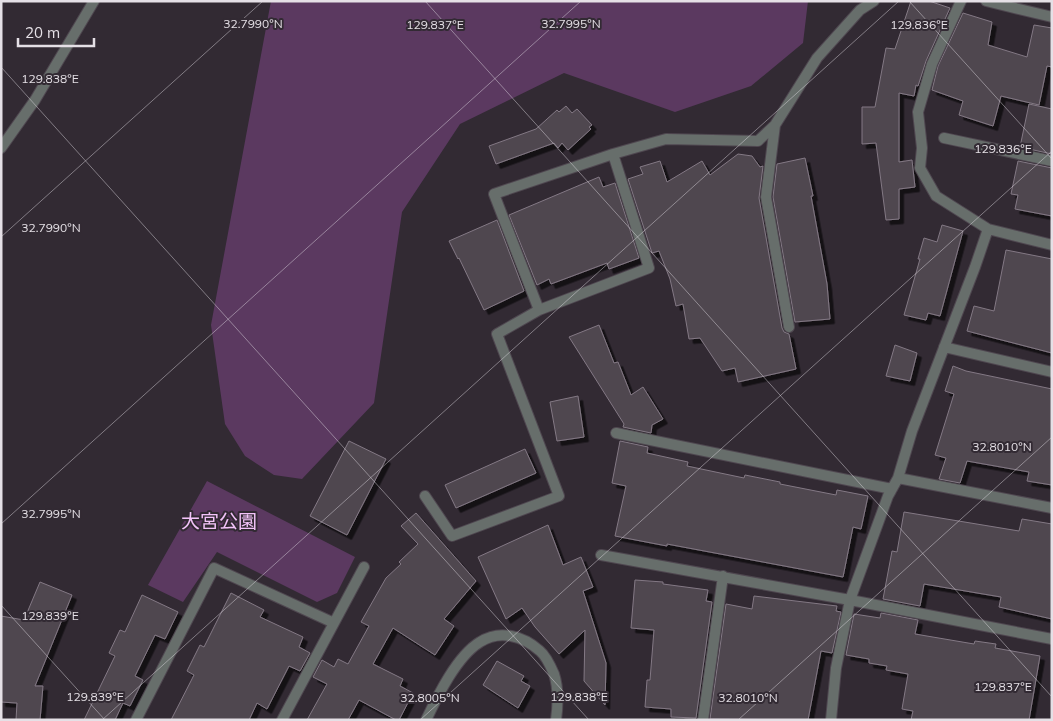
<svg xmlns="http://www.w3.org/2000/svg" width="1053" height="721" font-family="Mulish,'Noto Sans JP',sans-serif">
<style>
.green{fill:#5b3960}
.building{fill:#4f4650;stroke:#837984;filter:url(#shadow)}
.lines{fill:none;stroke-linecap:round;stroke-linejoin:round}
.minor-casing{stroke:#4f4750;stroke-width:12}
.minor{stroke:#676e6b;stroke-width:10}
.ticks{fill:none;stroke:#e5e0e6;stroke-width:1;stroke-opacity:0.45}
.labels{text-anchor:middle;stroke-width:4;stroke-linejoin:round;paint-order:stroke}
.park-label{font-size:19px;fill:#f2c3f8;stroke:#322a33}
.ticks-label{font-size:12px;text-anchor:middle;fill:#e5e0e6;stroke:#322a33;stroke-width:4;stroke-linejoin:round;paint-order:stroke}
</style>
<defs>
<filter id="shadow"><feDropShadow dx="4.5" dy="4.5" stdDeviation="0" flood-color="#0009"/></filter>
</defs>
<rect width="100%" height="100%" fill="#322a33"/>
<path class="green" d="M271 1H808L803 43 751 86 675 112 564 73 460 124 402 212 374 403 302 479 274 475 245 456 225 424 211 325Z
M207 481 355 557 337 593 317 602 217 552 183 602 148 585Z"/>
<path class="building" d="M911 1H929L950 8 926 61 918 86 916 85 914 96 899 93V162L912 160 915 187 899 189V219L886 220 876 143 862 144V107H875L886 48 895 49Z
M963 13 992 22 988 45 1027 57 1034 25 1052 28V67L1047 66 1039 105 1001 96 993 126 959 115 963 101 932 90 938 66Z
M1029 104 1052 109V154L1020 147Z
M566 106 572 113 577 109 592 125 589 127 591 129 568 150 562 143 558 148 554 143 496 164 489 146 536 129 557 110 559 112Z
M738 154 752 156 760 167 763 166 759 198 782 328 784 332 789 334 796 369 738 382 735 368 722 371 700 338 689 339 683 304 676 306 670 279 659 251 652 253 628 179 643 174 640 167 660 161 667 182 702 161 710 175Z
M805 158 813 196H811L827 284 830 319 795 322 773 197 777 164Z
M1018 161 1052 168V216L1015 209 1018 195 1011 194Z
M599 177 603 187 615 183 639 258 609 269 607 263 551 284 549 279 537 285 509 215Z
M497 220 524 291 484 310 459 258 458 259 449 241Z
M942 225 963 231 940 316 928 313 926 320 904 315 920 259H918L924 238 937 242Z
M1006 250 1052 259V353L967 331 974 306 994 311Z
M599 325 614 363 618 362 631 395 643 387 663 419 652 425 651 433 623 427 624 424 569 337Z
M895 345 917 353 910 381 886 376Z
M953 366 966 371 1052 389V485L1027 481 1029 472 967 461 960 483 939 479 946 458 935 455 954 394 945 391Z
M578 396 584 437 557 441 550 402Z
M349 441 386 459 347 535 310 516Z
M620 441 648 447 647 453 688 462 687 466 744 478 745 475 780 482V484L836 495 837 490 868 496 861 529 853 527 843 577 667 544V546L615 536 626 486 612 483Z
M525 449 536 473 456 508 445 485Z
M904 512 1019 531 1022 519 1052 524V619L999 607 1001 597 924 584 920 606 883 599 892 551 897 552Z
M416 513 476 581 444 619 454 626 435 655 393 628 373 664 403 679 400 686 413 693 399 720H396L359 700 348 720H307L327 684 313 677 322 660 334 667 338 659 348 664 369 626 361 622 386 578 401 564 399 562 418 544 401 526Z
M548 525 563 565 581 557 593 587 583 591 606 663 605 705 584 681 585 630 559 654 535 627 522 608 506 619 478 557Z
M635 580 663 582V584L708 590 706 601 712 602 696 718 671 717V709L645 707 647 680H650L654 630 631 628Z
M40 582 72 595 35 686H43L40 720H16L17 703 1 702V616L24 620Z
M231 593 264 610 260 617 303 637 299 647 310 653 300 671 289 666 267 709 257 703 249 720H171L194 675 187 671 200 645 204 647Z
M142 595 178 612 165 639 155 635 135 676 143 680 130 706 123 703 115 720H84L115 656 109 653 120 630 125 632Z
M754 596 837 606 836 611 841 612 832 653 821 651 808 720 710 719 726 604 752 609Z
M881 613 918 620 915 634 974 644 975 641 996 644 995 648 1040 656 1029 720H911L913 711 902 709 908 674 886 670 887 666 869 663V659L846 655 854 614 880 618Z
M497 661 524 676 521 681 530 686 518 708 483 685Z"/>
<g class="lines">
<defs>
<path id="minor" d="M961 1 932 64 918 112 922 148 920 168 936 196 988 229
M986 1 1052 17
M775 125 766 197 789 327
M944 138 1052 161
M1 148 35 100 94 1
M539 310 649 268 613 154
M944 347 1052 372
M616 433 892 489
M898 478 1052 508
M425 496 452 536 559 496 497 334 539 310 494 194 613 154 666 139 758 141 775 125 817 58 860 10 874 1
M601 555 850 600 1052 639
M136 720 214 568 334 623
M282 720 364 567
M426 720C438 695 457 656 480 642 500 629 523 636 540 651 546 656 551 667 554 674 559 689 558 705 556 720
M703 720 723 576
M831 720 836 668 850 600 888 496 898 478 912 431 975 267 988 229 1052 245"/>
</defs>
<use href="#minor" class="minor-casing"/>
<use href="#minor" class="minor"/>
</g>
<path class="ticks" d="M425 1 1052 697M909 1 1052 159M1 67 589 720M1 237 263 1M1 524 581 1M1 605 105 720M102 720 899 1M420 720 1052 151M738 720 1052 437"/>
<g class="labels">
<g class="park-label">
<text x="219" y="528">大宮公園</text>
</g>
</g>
<g class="ticks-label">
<text x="253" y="28">32.7990°N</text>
<text x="571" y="28">32.7995°N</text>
<text x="435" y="29">129.837°E</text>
<text x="919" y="29">129.836°E</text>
<text x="50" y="83">129.838°E</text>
<text x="1003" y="153">129.836°E</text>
<text x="51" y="232">32.7990°N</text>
<text x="1002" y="451">32.8010°N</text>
<text x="51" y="518">32.7995°N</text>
<text x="50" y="620">129.839°E</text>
<text x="1003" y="691">129.837°E</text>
<text x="95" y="701">129.839°E</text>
<text x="579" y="701">129.838°E</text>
<text x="430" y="702">32.8005°N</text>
<text x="748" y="702">32.8010°N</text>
</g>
<rect width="1053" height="721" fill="none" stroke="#e5e0e6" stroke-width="5"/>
<path d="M18 38v8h76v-8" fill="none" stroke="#e5e0e6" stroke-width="2.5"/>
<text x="25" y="38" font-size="15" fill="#e5e0e6" stroke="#322a33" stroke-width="4" paint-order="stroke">20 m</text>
</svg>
